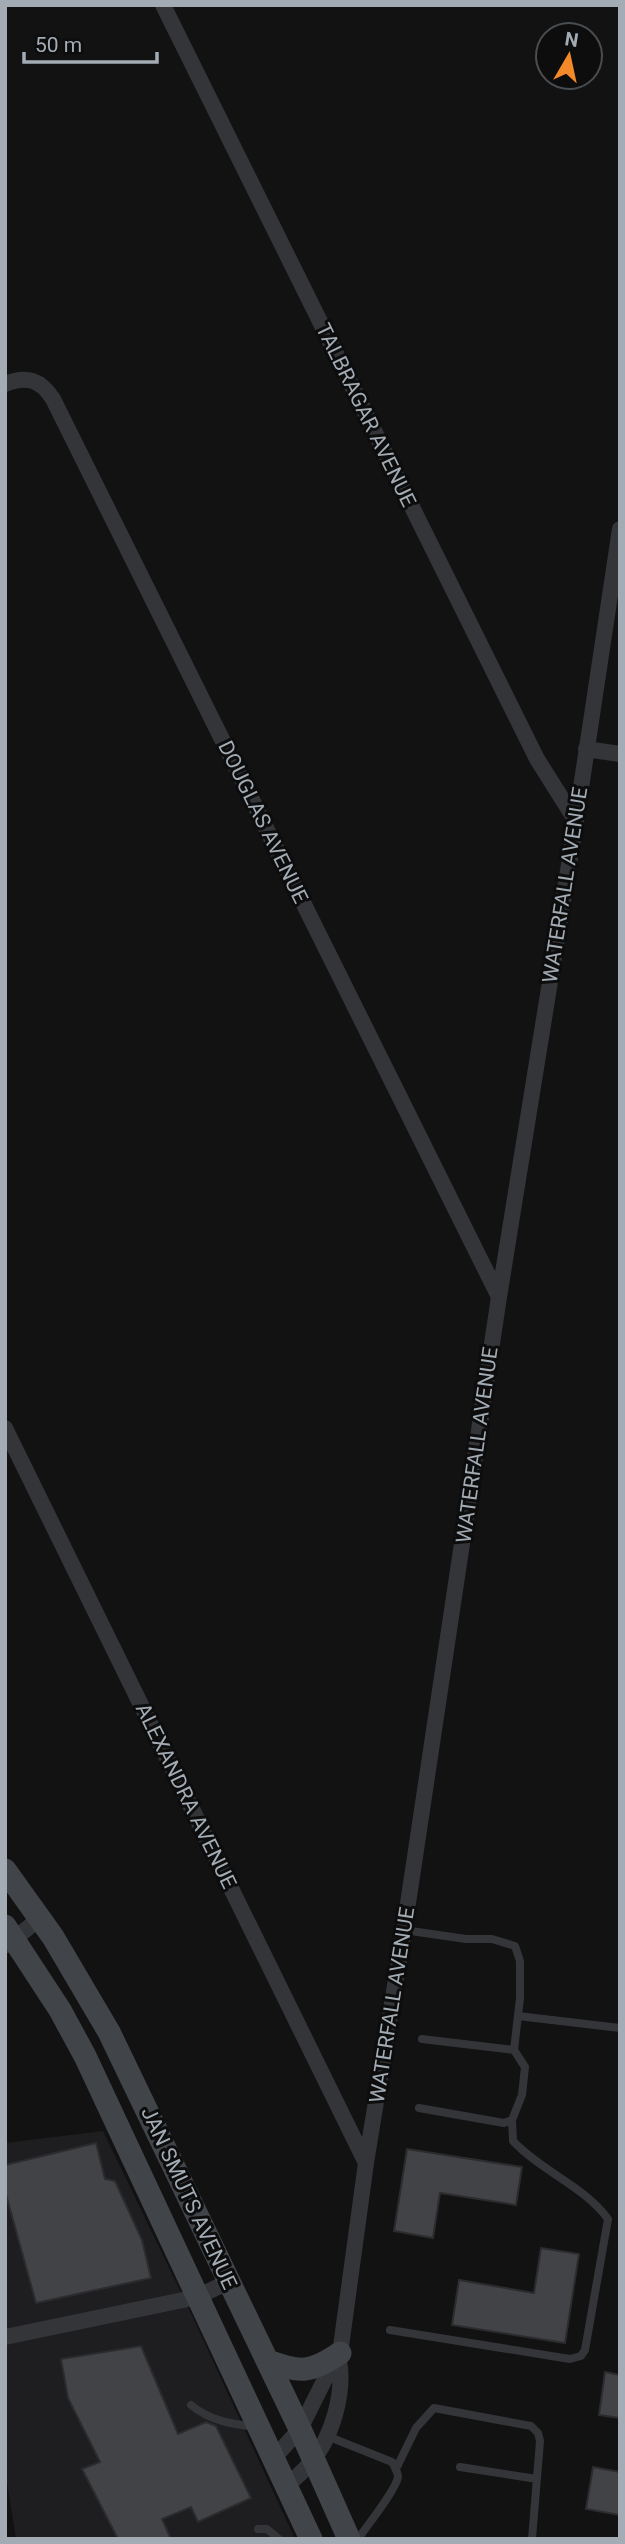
<svg xmlns="http://www.w3.org/2000/svg" width="625" height="2544" font-family="Roboto,sans-serif">
<style>
.built{fill:#1e1e20}
.building{fill:#414346;stroke:#2c2c2f;stroke-width:2}
.lines{fill:none;stroke-linecap:round;stroke-linejoin:round}
.lane{stroke:#333538;stroke-width:8}
.street{stroke:#333538;stroke-width:16}
.secondary{stroke:#414448;stroke-width:23}
.labels{text-anchor:middle;stroke-width:6;stroke-linejoin:round;paint-order:stroke}
.street-label{font-size:21px;fill:#a3acb4;stroke:#0d0d0e}
</style>
<rect width="100%" height="100%" fill="#121213"/>
<path class="built" d="M103 2131 189 2309 295 2539H16L5 2470V2143Z"/>
<path class="building" d="M96 2143 105 2179 115 2181 142 2240 151 2278 36 2303 5 2191V2165Z
M407 2149 522 2167 516 2205 440 2193 433 2238 394 2231Z
M541 2248 579 2254 565 2343 452 2325 459 2280 534 2293Z
M141 2346 178 2434 206 2422 216 2426 251 2498 198 2522 191 2507 162 2519 171 2539H118L82 2469 100 2462 68 2398 61 2359Z
M605 2372 620 2375V2418L599 2415Z
M593 2467 620 2472V2515L586 2509Z"/>
<g class="lines">
<path class="lane" d="M404 1930 466 1939H492L515 1946 520 1961V1998L514 2050 525 2067 522 2095 512 2120 504 2123 419 2108
M518 2016 620 2028
M422 2039 514 2050
M390 2330 570 2359 581 2356 585 2350 608 2219C584 2186 541 2171 513 2141L512 2120
M191 2405C210 2421 232 2424 256 2427
M327 2436 392 2462C394 2466 398 2472 398 2477 396 2490 366 2527 358 2539
M460 2467 537 2479
M396 2469 416 2428 434 2408 531 2426 538 2433 540 2441 532 2539
M258 2529H267L279 2539"/>
<path class="street" d="M163 5 537 759 576 821
M5 384C27 375 41 380 53 399L499 1297
M586 749 620 754
M5 1428 366 2163
M7 1945 40 1918
M5 2337 183 2300 199 2296 230 2281
M274 2458 300 2429 330 2369 339 2361
M287 2486C295 2478 304 2471 311 2462 332 2438 345 2392 339 2361L366 2163 404 1930 499 1297 576 821 620 529"/>
<path class="secondary" d="M5 1870 53 1937 109 2032 300 2429 349 2539
M5 1926 60 2010 85 2056 311 2539
M268 2361C300 2373 311 2373 340 2353"/>
</g>
<g class="labels">
<g class="street-label">
<text transform="translate(366 415) rotate(64)" y="7">TALBRAGAR AVENUE</text>
<text transform="translate(263 822) rotate(64)" y="7">DOUGLAS AVENUE</text>
<text transform="translate(565 885) rotate(-81)" y="7">WATERFALL AVENUE</text>
<text transform="translate(477 1445) rotate(-82)" y="7">WATERFALL AVENUE</text>
<text transform="translate(186 1796) rotate(64)" y="7">ALEXANDRA AVENUE</text>
<text transform="translate(392 2005) rotate(-81)" y="7">WATERFALL AVENUE</text>
<text transform="translate(189 2198) rotate(65)" y="7">JAN SMUTS AVENUE</text>
</g>
</g>
<rect width="625" height="2544" fill="none" stroke="#a3acb4" stroke-width="14"/>
<g transform="translate(569 56) rotate(9)"><circle r="33" fill="#0d0d0e" stroke="#494d50" stroke-width="2"/>
<path d="M0-5L12 26L0 18L-12 26Z" fill="#f48929"/>
<text y="-10" font-size="19" font-weight="bold" text-anchor="middle" fill="#a3acb4">N</text>
</g>
<path d="M24 52v10h133v-10" fill="none" stroke="#a3acb4" stroke-width="3.5"/>
<text x="35" y="52" font-size="21" fill="#a3acb4" stroke="#0d0d0e" stroke-width="5" paint-order="stroke">50 m</text>
</svg>
